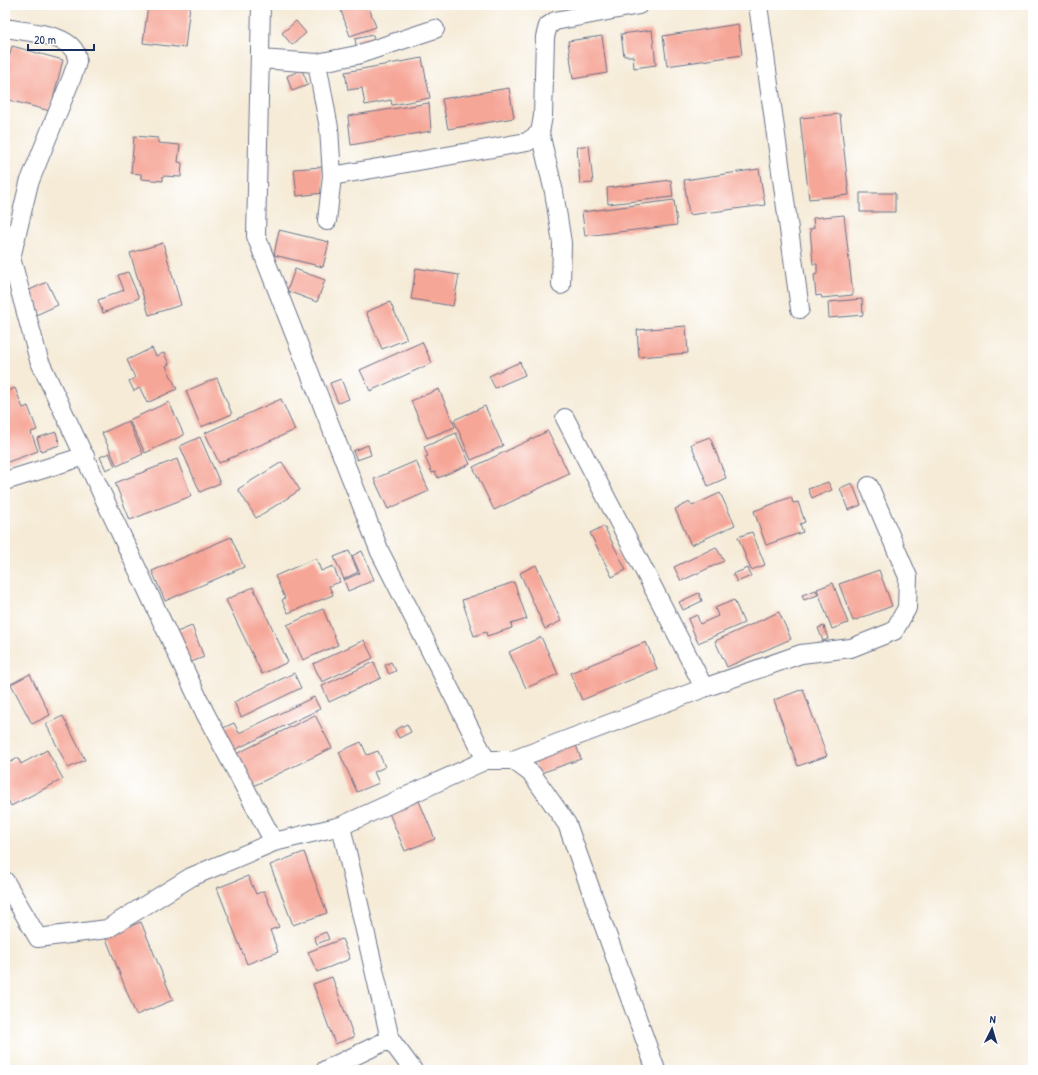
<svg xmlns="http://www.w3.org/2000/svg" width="1038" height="1075" font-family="'Patrick Hand',sans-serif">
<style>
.building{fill:#f6a697}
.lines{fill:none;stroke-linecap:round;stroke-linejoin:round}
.minor-casing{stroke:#677188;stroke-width:20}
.minor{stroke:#fff;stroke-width:18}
</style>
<rect width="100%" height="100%" fill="#fff"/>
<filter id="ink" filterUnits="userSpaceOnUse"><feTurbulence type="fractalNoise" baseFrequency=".025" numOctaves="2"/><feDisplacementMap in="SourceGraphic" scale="8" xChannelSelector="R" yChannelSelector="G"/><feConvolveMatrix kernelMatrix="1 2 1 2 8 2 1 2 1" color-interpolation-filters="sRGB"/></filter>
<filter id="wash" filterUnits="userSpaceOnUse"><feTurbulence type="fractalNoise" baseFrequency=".012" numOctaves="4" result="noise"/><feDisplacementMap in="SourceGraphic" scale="16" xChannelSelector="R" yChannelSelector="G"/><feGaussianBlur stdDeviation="0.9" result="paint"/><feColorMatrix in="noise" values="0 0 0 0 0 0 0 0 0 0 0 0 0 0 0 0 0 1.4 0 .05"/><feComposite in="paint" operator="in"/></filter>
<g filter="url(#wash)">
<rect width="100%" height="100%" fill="#f5ebd7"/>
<g id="blocks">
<path class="building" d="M148 5H190L185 48 143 43Z
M339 5H368L376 27 350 36Z
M296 21 306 33 292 45 282 33Z
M738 24 742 55 667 66 663 36Z
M652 30 656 65 634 68 633 56H624L621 34Z
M373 35 376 45 357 50 355 39Z
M602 36 607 73 573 79 568 41Z
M12 46 63 60 50 111 5 99V73Z
M422 58 430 98 392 105 391 100 365 105 362 88 348 90 345 72Z
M302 70 308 85 292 91 287 76Z
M509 88 514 118 448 129 442 99Z
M429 103 431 131 351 145 348 116Z
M840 114 849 195 809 199 800 118Z
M134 136 158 138V143L180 145 178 162 182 163 181 177 163 176V181L141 179V174L131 173Z
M589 145 593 183 580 184 577 147Z
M322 167 324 193 297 196 294 169Z
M759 169 765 205 689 215 684 180Z
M671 180 673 197 608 204 607 188Z
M860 193H895V212H860Z
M674 200 677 225 585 236 582 212Z
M844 215 853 295 822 298 821 295 816 296 814 275 817 274V264H813L810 229 814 228 813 218Z
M279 230 329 242 323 267 274 255Z
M163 243 181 305 149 315 130 253Z
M416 268 459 275 453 306 411 299Z
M295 269 325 280 317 302 287 291Z
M128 272 139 298 103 313 98 300 124 290 118 275Z
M47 282 58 305 36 315 25 292Z
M862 299 863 315 829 318 828 302Z
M390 302 407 339 382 349 366 312Z
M686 326 688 353 639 357 637 330Z
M422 342 432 363 370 391 360 370Z
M152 348 156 356 164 353 169 364 166 366 177 389 147 403 140 388 134 391 129 381 135 378 127 360Z
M520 362 525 375 495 388 489 376Z
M217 378 232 414 201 427 186 391Z
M341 379 349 399 338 403 330 383Z
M15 388 23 408 28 406 37 430 31 432 38 451 5 463V392Z
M439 389 455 427 427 438 411 401Z
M281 399 295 430 219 463 205 433Z
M169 402 184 435 145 453 129 420Z
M485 406 503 446 471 460 454 420Z
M128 421 143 454 117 466 102 433Z
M548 431 569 474 494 510 473 467Z
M56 432 60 445 41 451 37 438Z
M456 433 470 464 438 478 435 472 432 473 425 457 428 456 424 447Z
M200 437 220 483 200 492 180 446Z
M710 437 726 478 708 486 691 444Z
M368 445 371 455 357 460 353 451Z
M109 453 115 466 106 470 100 457Z
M177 459 191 496 130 520 115 483Z
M416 461 429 491 388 509 374 479Z
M282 462 300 490 256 518 238 489Z
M828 482 832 490 812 498 808 489Z
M852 483 861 505 848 510 840 488Z
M720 493 735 525 691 545 675 509 690 502 692 506Z
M791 497 793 503 798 502 805 522 800 524 803 532 766 545 754 511Z
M604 526 626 570 612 577 590 533Z
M752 532 765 565 751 570 738 537Z
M231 537 244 567 165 601 152 571Z
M716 547 724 561 681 581 674 567Z
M349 551 358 572 344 579 334 557Z
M362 551 374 580 348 591 344 580 360 573 352 556Z
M316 558 321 571 333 566 340 582 329 586 333 595 288 613 282 600 285 598 275 576Z
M536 565 561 621 545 629 520 573Z
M748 568 751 576 737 582 733 574Z
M879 570 892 606 853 621 839 584Z
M514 582 527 619 511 624 512 628 487 636 486 632 474 636 462 600Z
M833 583 848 623 832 629 817 589Z
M253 587 288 662 262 674 226 600Z
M816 590 818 595 804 600 802 595Z
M699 593 702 601 683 610 679 602Z
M734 600 744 623 698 643 688 619 697 615 700 624 718 616 715 608Z
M323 609 338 645 303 660 287 625Z
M779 612 791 639 727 667 715 641Z
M192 626 204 657 189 663 177 632Z
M824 626 828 639 823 641 818 628Z
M541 637 558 674 526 688 509 652Z
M364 640 373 658 322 682 313 664Z
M646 642 657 669 582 700 570 673Z
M374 662 381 678 329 702 322 686Z
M391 662 396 671 389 674 385 665Z
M294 673 301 688 241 717 234 702Z
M30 674 50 715 32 724 11 684Z
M803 689 827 756 798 766 774 700Z
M314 697 320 709 232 751 221 729 234 723 239 733Z
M315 715 332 748 253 786 236 754Z
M63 716 85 760 68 768 46 724Z
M407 724 411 732 399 738 395 730Z
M361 742 367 755 378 751 385 767 374 772 379 783 357 792 339 752Z
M575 742 581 759 538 774 533 757Z
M47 750 63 779 11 806 5 794V765L18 758 21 764Z
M419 801 435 839 405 851 389 813Z
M304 852 327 913 293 925 270 865Z
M248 876 256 894 264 891 279 927 270 930 278 952 247 964 217 888Z
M141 922 173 1000 136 1015 105 936Z
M326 932 329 939 317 944 314 937Z
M342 939 350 959 317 972 308 952Z
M332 977 354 1037 335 1044 313 984Z"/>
</g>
</g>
<g filter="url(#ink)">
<use href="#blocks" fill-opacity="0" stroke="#677188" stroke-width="1"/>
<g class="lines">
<defs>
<path id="minor" d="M261 5 256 236 380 552 486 760
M758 5 800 309
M5 28C25 32 75 33 77 59 78 64 73 72 72 77L29 183 11 258 39 360 205 713 274 842 341 826 486 760H513L704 688 801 654 851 648 894 631 907 608 908 577 869 486
M260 59 317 63 357 55 435 29
M317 63 329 128 332 176 327 221
M540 133 554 192 562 243 561 285
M332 176 527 142 540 133 543 116 545 37 548 26 555 21 639 5
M565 418C611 508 659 597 704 688
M5 481 85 456
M513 760 532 774 567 824 656 1070
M341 826 390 1039 413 1070
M5 881 38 938 107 929 191 877 274 842
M325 1070 390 1039"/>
</defs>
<use href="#minor" class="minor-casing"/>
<use href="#minor" class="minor"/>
</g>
</g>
<rect width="1038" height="1075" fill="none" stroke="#fff" stroke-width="20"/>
<g transform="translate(992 1029) rotate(5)" stroke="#ffffff" stroke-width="3" paint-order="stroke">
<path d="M0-3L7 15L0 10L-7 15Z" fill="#1b2f5e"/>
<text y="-6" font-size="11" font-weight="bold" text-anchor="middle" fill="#1b2f5e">N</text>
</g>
<path d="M28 44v6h66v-6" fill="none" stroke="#1b2f5e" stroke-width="2"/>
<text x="34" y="44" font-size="12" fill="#1b2f5e" stroke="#ffffff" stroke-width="3" paint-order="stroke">20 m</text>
</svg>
